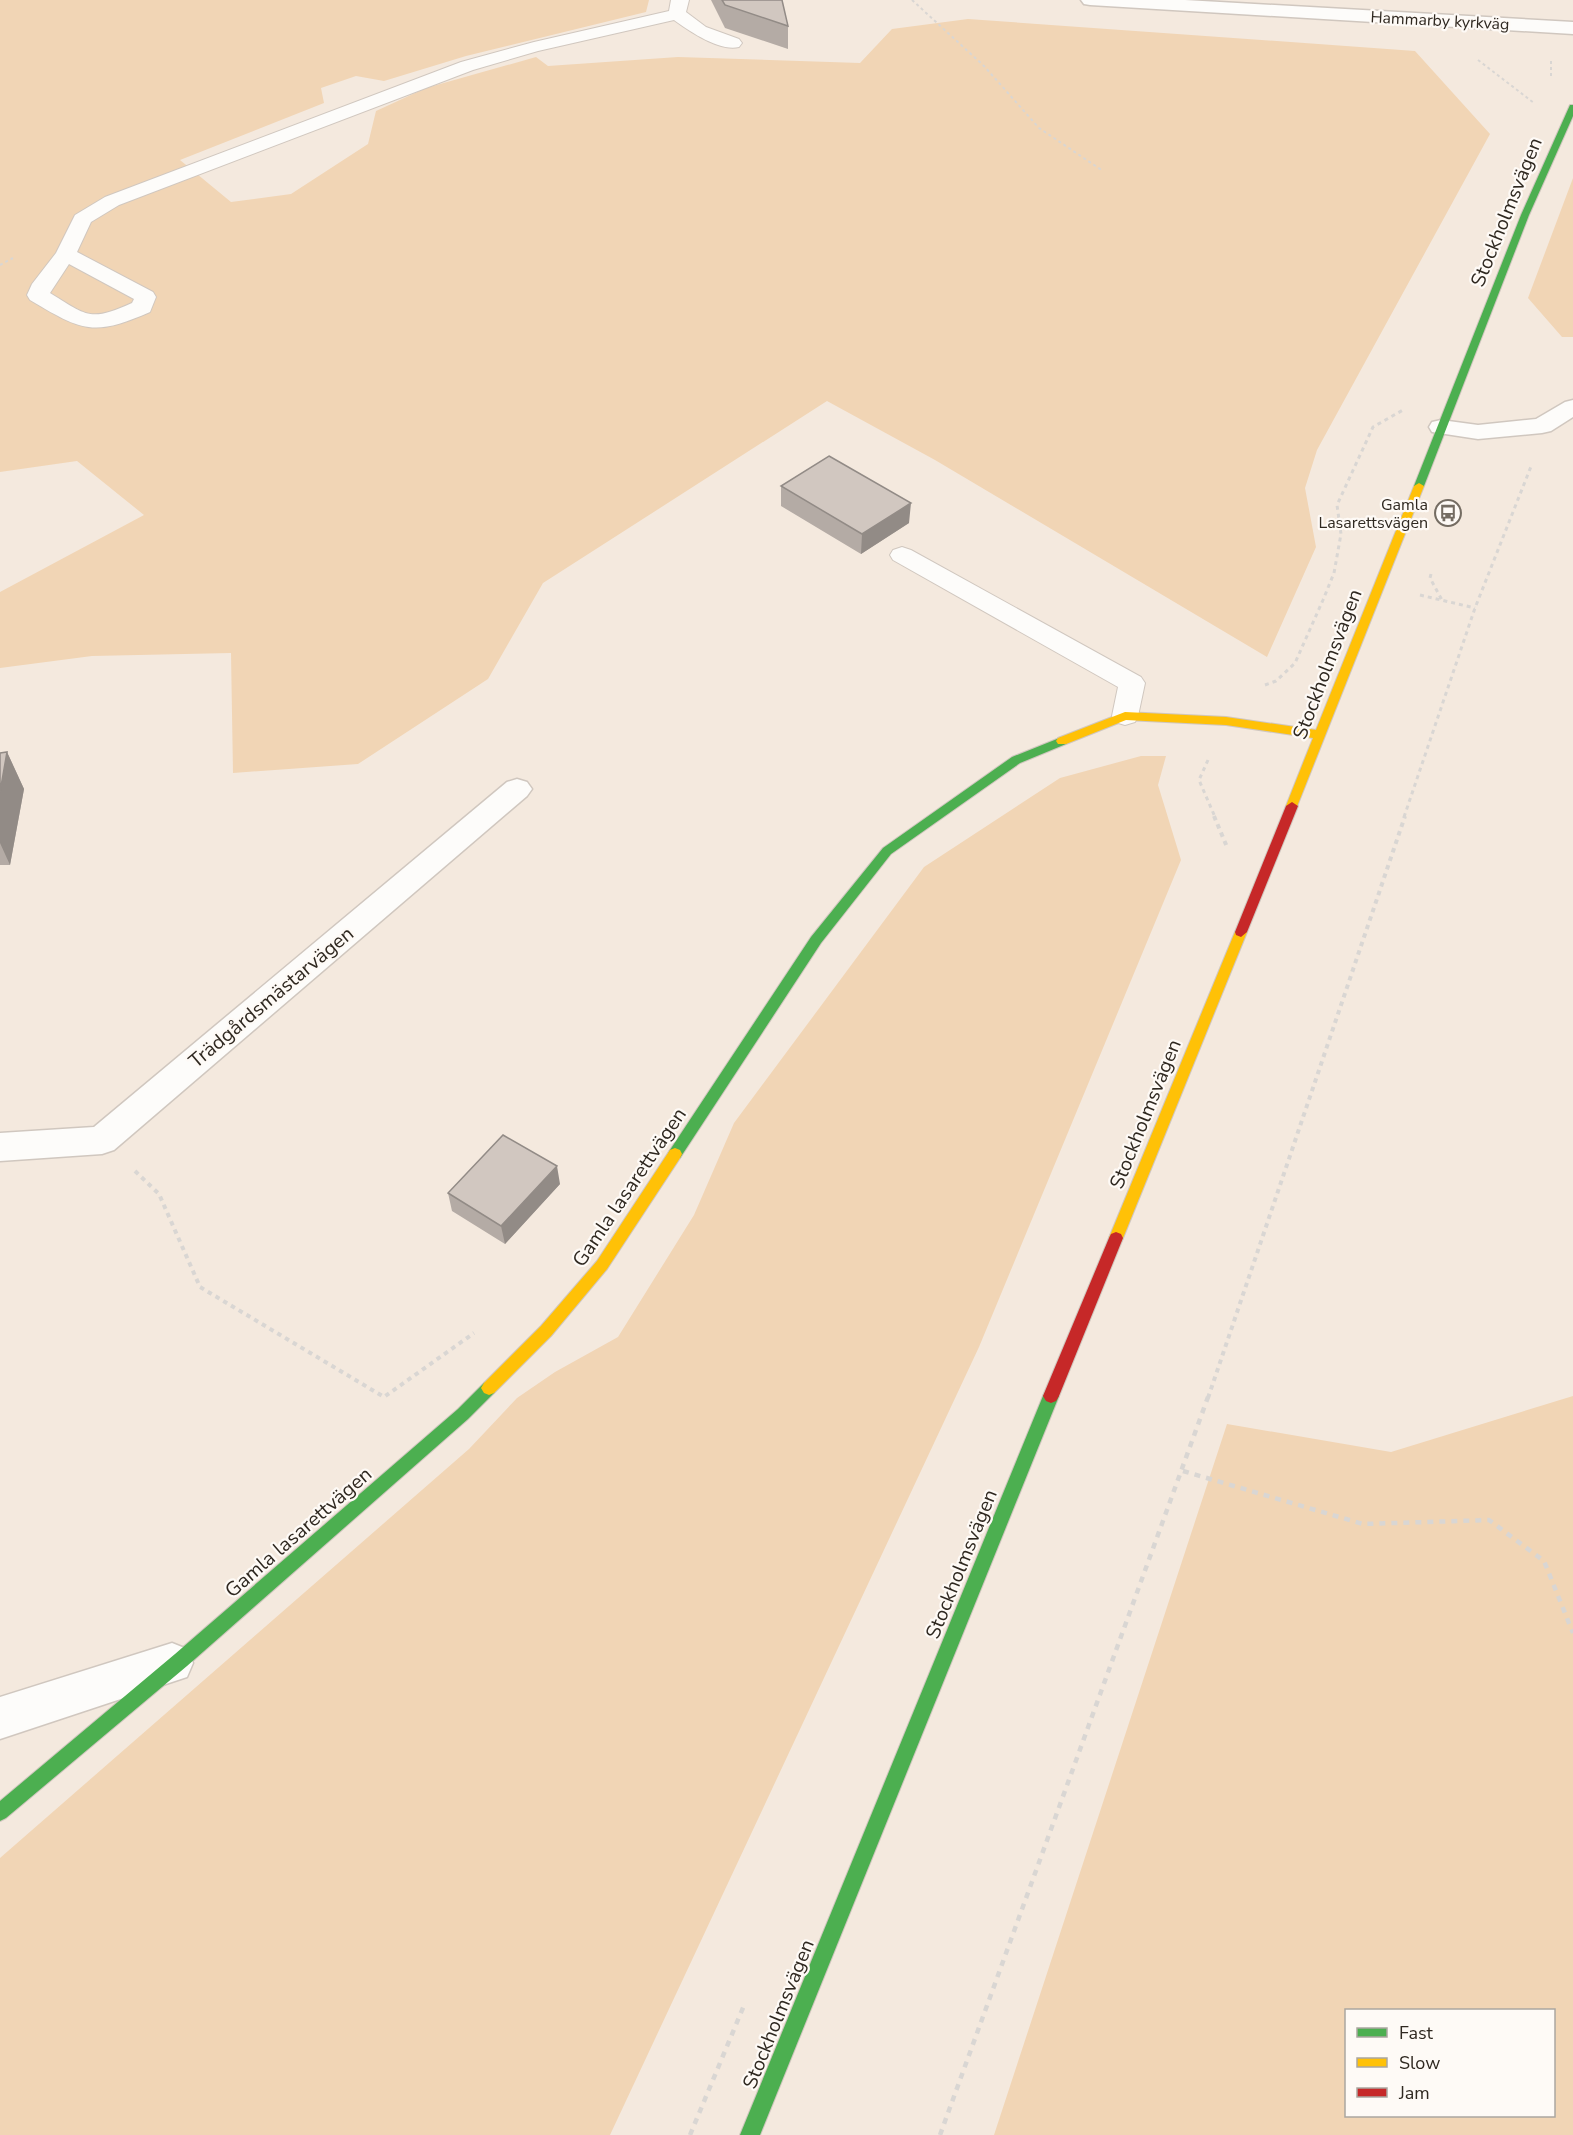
<svg xmlns="http://www.w3.org/2000/svg" width="1573" height="2135" font-family="'Nunito Sans',sans-serif">
<style>
.green{fill:#f1d5b5;fill-rule:evenodd}
.lines{fill:none;stroke-linecap:round;stroke-linejoin:round}
.lane-casing{stroke:#d0c7bf;stroke-width:2}
.street-casing{stroke:#d0c7bf;stroke-width:3}
.fast-casing{stroke:#d0c7bf;stroke-width:2}
.slow-casing{stroke:#d0c7bf;stroke-width:2}
.jam-casing{stroke:#d0c7bf;stroke-width:2}
.path-far3{stroke:#d9d6d3;stroke-width:2;stroke-dasharray:3 3;stroke-linecap:butt}
.path-far2{stroke:#d9d6d3;stroke-width:3;stroke-dasharray:4 4;stroke-linecap:butt}
.path-far1{stroke:#d9d6d3;stroke-width:4;stroke-dasharray:4.5 4.5;stroke-linecap:butt}
.path{stroke:#d9d6d3;stroke-width:4.5;stroke-dasharray:6 6;stroke-linecap:butt}
.lane{fill:#fdfcfa;fill-rule:evenodd}
.street{fill:#fdfcfa;fill-rule:evenodd}
.fast{fill:#4caf50;fill-rule:evenodd}
.slow{fill:#ffc107;fill-rule:evenodd}
.jam{fill:#c62828;fill-rule:evenodd}
.wall{fill:#b4aba5}
.shaded-wall{fill:#928b86}
.building{fill:#d1c7c0;stroke:#928b86;stroke-width:1.5}
.labels{text-anchor:middle;stroke-width:4.5;stroke-linejoin:round;paint-order:stroke}
.far-street-label{font-size:16px;fill:#2f2820;stroke:#fefaf6}
.far-poi-label{font-size:16px;fill:#2f2820;stroke:#fefaf6;text-anchor:end}
.street-label{font-size:20px;fill:#2f2820;stroke:#fefaf6}
</style>
<rect width="100%" height="100%" fill="#f4e9de"/>
<path class="green" d="M0 0H649L646 12 466 56 384 81 356 76 321 88 324 103 180 160 231 202 291 194 368 144 376 111 426 88 536 57 548 66 678 57 860 63 892 29 968 19 1415 51 1490 134 1317 450 1305 488 1316 547 1267 657 935 460 827 401 543 583 488 679 358 764 233 773 231 653 92 656 0 668V592L144 515 77 461 0 472Z
M1573 178V337H1562L1528 298Z
M1141 756H1166L1158 785 1181 860 979 1347 610 2135H0V1858L469 1449 517 1398 555 1372 618 1337 694 1215 734 1123 924 867 1060 778Z
M1573 1396V2135H994L1227 1424 1391 1452ZM1346 2010H1554V2116H1346Z"/>
<g class="lines">
<defs>
<path id="lane" d="M671 0H689L686 12 706 27 739 39 742 43 739 47C720 52 689 31 674 20L538 51 473 70 119 205 91 222 77 252 153 292 156 297 150 312C93 337 82 331 30 300L27 295 32 284 56 253 75 215 105 197 461 62 534 42 669 11ZM69 264 134 299 132 303C90 322 87 316 50 293Z
M902 547 911 550 1141 677 1145 683 1138 716 1135 722 1125 725 1115 722 1112 716 1118 687 893 560 890 555 893 550Z"/>
<path id="street" d="M1081 0H1185L1573 22V34L1090 5 1084 4Z
M1573 400V417L1551 431 1542 433 1478 439 1432 432 1429 427 1432 422 1441 420 1478 425 1536 419 1565 402Z
M517 779 527 782 532 789 527 796 114 1150 102 1154 0 1161V1133L94 1127 507 782Z
M172 1643 187 1649 193 1663 187 1677 0 1739V1697Z"/>
<path id="fast" d="M1570 105H1573V116L1529 215 1424 486 1419 489 1415 488 1414 486 1521 215Z
M1062 737 1066 738 1068 741 1066 744 1020 763 891 854 821 943 680 1158H670L668 1154 670 1150 811 937 883 848 1012 757Z
M489 1381 494 1383 497 1388 494 1393 468 1419 187 1666 6 1818 0 1821V1801L175 1654 458 1409 484 1383Z
M1051 1389 1056 1391 1059 1396 760 2135H740L1043 1396 1046 1391Z"/>
<path id="slow" d="M1419 483 1424 486 1296 809 1292 810 1286 806 1313 738 1226 725 1126 720 1066 744H1058L1056 741 1058 738 1125 712 1226 717 1316 730 1414 486Z
M1241 927 1247 932 1123 1238 1121 1242 1116 1244 1111 1242 1109 1238 1235 932Z
M675 1148 680 1150 682 1154 680 1158 607 1269 551 1336 494 1393 489 1395 484 1393 481 1388 484 1383 541 1326 597 1261 670 1150Z"/>
<path id="jam" d="M1292 802 1298 806 1247 932 1241 937 1236 935 1235 932 1286 806Z
M1116 1232 1121 1234 1123 1238 1059 1396 1056 1401 1051 1403 1046 1401 1043 1396 1109 1238 1111 1234Z"/>
</defs>
<use href="#lane" class="lane-casing"/>
<use href="#street" class="street-casing"/>
<use href="#fast" class="fast-casing"/>
<use href="#slow" class="slow-casing"/>
<use href="#jam" class="jam-casing"/>
<path class="path-far3" d="M912 0 984 66 1039 128 1103 171
M1478 60 1534 103
M1551 61V78
M0 265 13 258"/>
<path class="path-far2" d="M1431 574 1430 578 1442 600
M1420 595 1475 608
M1265 685 1276 681 1295 663 1323 600 1334 573 1341 534 1337 505 1373 427 1403 410
M1208 760 1199 780 1215 817
M1404 817 1475 608 1532 464"/>
<path class="path-far1" d="M1214 816 1227 847
M135 1171 159 1194 200 1287 384 1397 474 1333
M1208 1398 1405 816"/>
<path class="path" d="M1183 1471 1363 1524 1489 1520 1544 1561 1573 1633
M690 2135 745 2003
M940 2135 1208 1397"/>
<use href="#lane" class="lane"/>
<use href="#street" class="street"/>
<use href="#fast" class="fast"/>
<use href="#slow" class="slow"/>
<use href="#jam" class="jam"/>
</g>
<path class="wall" d="M711 0H782L788 26V49L725 28Z
M781 486 909 523 861 554 781 506Z
M7 752 24 789 10 865H0V753Z
M560 1184 505 1244 452 1211 448 1193Z"/>
<path class="shaded-wall" d="M911 503 909 523 861 554 862 534Z
M7 752 24 789 10 865 0 843V792Z
M557 1166 560 1184 505 1244 501 1226Z"/>
<path class="building" d="M722 0H782L788 26 725 5Z
M829 456 911 503 862 534 781 486Z
M7 752 0 792V753Z
M503 1135 557 1166 501 1226 448 1193Z"/>
<defs>
<symbol id="bus-ring" viewBox="-11 -11 22 22"><circle r="9.5" fill="#fefaf6" stroke="#746c62" stroke-width="1.5"/><path d="M-5-6H5V4H4V6H2V4H-2V6H-4V4H-5ZM-3.5-4V0h7V-4ZM-3.5 1.2v1.5H-2V1.2ZM2 1.2v1.5H3.5V1.2Z" fill="#746c62"/></symbol>
</defs>
<g fill-rule="evenodd">
<use href="#bus-ring" x="1433" y="498" width="30" height="30"/>
</g>
<g class="labels">
<g class="far-street-label">
<text transform="translate(1440 20) rotate(3)" y="6">Hammarby kyrkväg</text>
</g>
<g class="far-poi-label">
<text x="1428" y="510">Gamla<tspan x="1428" dy="18">Lasarettsvägen</tspan></text>
</g>
<g class="street-label">
<text transform="translate(1506 212) rotate(-68)" y="7">Stockholmsvägen</text>
<text transform="translate(1327 664) rotate(-69)" y="7">Stockholmsvägen</text>
<text transform="translate(271 997) rotate(-40)" y="7">Trädgårdsmästarvägen</text>
<text transform="translate(1145 1114) rotate(-68)" y="7">Stockholmsvägen</text>
<text transform="translate(629 1187) rotate(-56)" y="7">Gamla lasarettvägen</text>
<text transform="translate(298 1532) rotate(-41)" y="7">Gamla lasarettvägen</text>
<text transform="translate(961 1564) rotate(-68)" y="7">Stockholmsvägen</text>
<text transform="translate(778 2014) rotate(-68)" y="7">Stockholmsvägen</text>
</g>
</g>
<rect x="1345" y="2009" width="210" height="108" fill="#fefaf6" stroke="#aba6a0" stroke-width="1.5"/>
<rect x="1357" y="2028" width="30" height="9" fill="#4caf50" stroke="#aba6a0" stroke-width="1.5"/>
<text x="1399" y="2039" font-size="18" fill="#2f2820">Fast</text>
<rect x="1357" y="2058" width="30" height="9" fill="#ffc107" stroke="#aba6a0" stroke-width="1.5"/>
<text x="1399" y="2069" font-size="18" fill="#2f2820">Slow</text>
<rect x="1357" y="2088" width="30" height="9" fill="#c62828" stroke="#aba6a0" stroke-width="1.5"/>
<text x="1399" y="2099" font-size="18" fill="#2f2820">Jam</text>
</svg>
